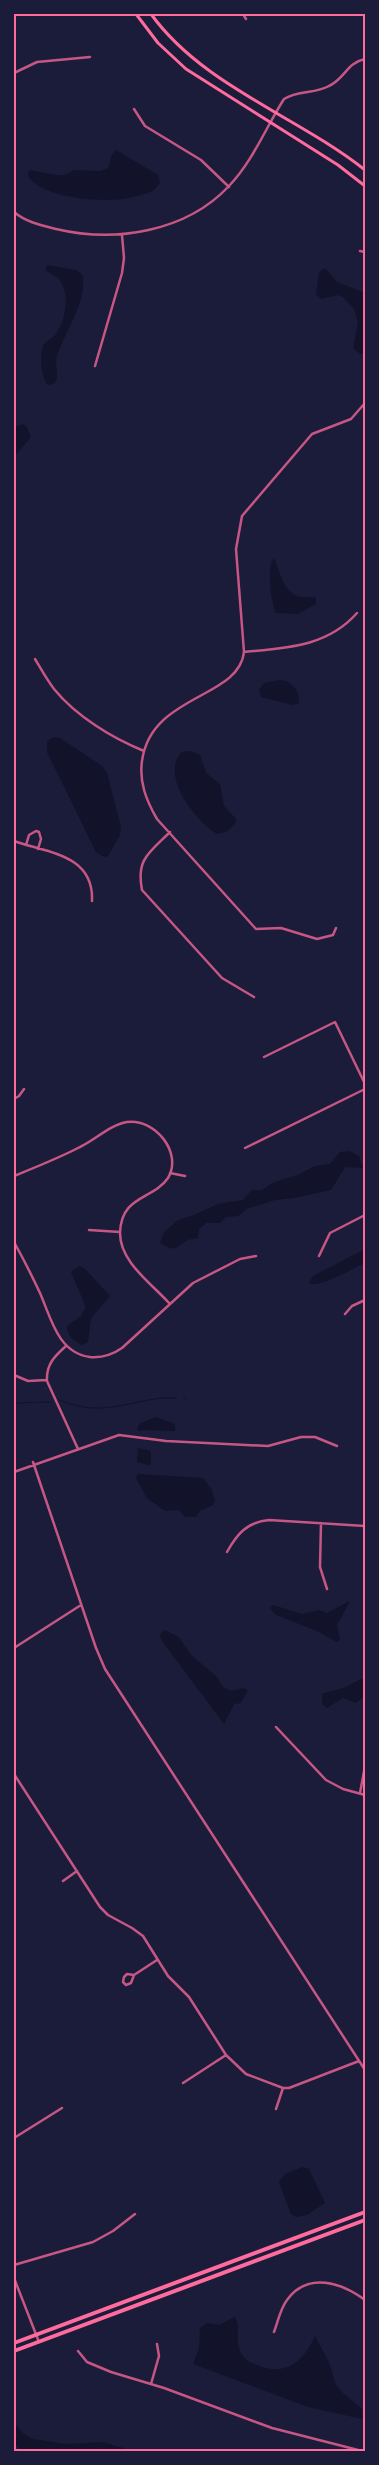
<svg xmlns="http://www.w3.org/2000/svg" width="379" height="2465" font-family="Raleway,sans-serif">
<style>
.water{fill:#12122b}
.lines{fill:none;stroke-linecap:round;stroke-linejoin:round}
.stream{stroke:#12122b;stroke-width:1}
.minor{stroke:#c65784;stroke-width:2.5}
.secondary{stroke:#ff6b9d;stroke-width:3}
.primary{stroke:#ff6b9d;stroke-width:4}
.neatline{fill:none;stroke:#ff6b9d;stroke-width:2}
</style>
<rect width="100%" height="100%" fill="#1b1b3a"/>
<path class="water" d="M116 150 158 175 160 183 153 191C144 194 133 198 123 199 99 202 42 198 28 176L29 170 56 175H65L74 170 100 171 108 168 112 155Z
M47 265 76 270 82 274C89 299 64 333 57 356 54 365 60 375 55 383L48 385C41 379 39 352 44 344 47 340 53 338 56 334 66 319 71 293 58 278 54 275 49 273 45 270Z
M325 268 337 282 365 293 364 354H360L353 348 358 322 354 309 343 297 337 295 322 299 316 295 319 272Z
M23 424 27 427 31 437 14 457V427Z
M273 559 275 560C280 573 284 593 300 597 305 598 311 596 316 598V604L298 614 276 613C271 604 267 567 273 559Z
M280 680C292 681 300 691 299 703L293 705 261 697 259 690 264 683Z
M54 737 60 738 102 766 107 773 121 827 120 835 108 856 104 857 96 852 47 752V741Z
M191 751 200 755 206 773 220 784 224 806 236 819 235 824 226 832 217 834C196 822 159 775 182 752Z
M349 1151 359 1156 363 1168 345 1167 331 1190 294 1198 275 1200 247 1209 238 1216 226 1217 220 1223H206L199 1229 198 1238C193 1240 190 1238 186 1241 173 1250 175 1251 160 1243L164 1232 178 1220 194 1215 218 1204 243 1200 252 1190H262L272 1183 300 1174 315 1166 330 1164 340 1152Z
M365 1249V1263C354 1268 318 1289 309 1283L313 1276Z
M79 1266 85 1269 110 1296 91 1318 88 1342 82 1345C74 1341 67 1336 67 1326L81 1316 86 1307 71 1272Z
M155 1417 175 1424V1431L144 1430 139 1431 137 1429 139 1424Z
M138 1448 151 1451V1464L148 1465 137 1462Z
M138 1474 203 1478 212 1490 215 1501 213 1505 200 1511 196 1517H185L179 1510 165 1511 147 1498 136 1478Z
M350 1601 337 1625 340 1640 337 1642 317 1631 276 1615 270 1608 273 1605 302 1614 319 1610 327 1613Z
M165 1630 179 1637 191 1655 217 1677 222 1686 231 1691 243 1688 248 1690 241 1703 234 1704 224 1724 162 1641 160 1634Z
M361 1679 365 1680V1696L356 1703 343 1698 327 1708 322 1704V1694L346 1687Z
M303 2167 309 2169 325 2203 307 2215 296 2217 291 2214 279 2182 285 2174Z
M235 2317C241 2328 235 2339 240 2351 243 2358 250 2363 257 2365 286 2377 303 2362 315 2336L329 2362 336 2385 343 2393 362 2409V2419L308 2407 193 2364 199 2348 200 2328 207 2323 219 2325Z
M14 2423 24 2434 33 2439 66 2444 103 2442 133 2451H18L19 2448 14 2444Z"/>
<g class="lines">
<path class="stream" d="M184 1398 186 1399
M59 1400C72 1405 88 1409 102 1408 127 1407 151 1396 176 1398
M14 1403 51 1402"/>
<path class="minor" d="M243 14 246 19
M14 73 37 62 90 57
M134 109 145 126 201 160 229 187
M14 212C26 222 40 225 56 229 115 243 186 232 229 186 253 161 266 127 284 99 298 90 315 94 329 86 346 78 346 63 365 59
M360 251 365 252
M95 366 122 273 124 258 122 235
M244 652C286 648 327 647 357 613
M35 659C41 669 47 680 54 689 76 716 112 738 144 751
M170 832C149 853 136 859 142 890L222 978 254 997
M14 841C47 853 94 854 92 901
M26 845 29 835 36 831 39 832 41 839 38 849
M336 928 333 935 317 939 281 928 256 929 157 819C146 800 139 782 142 761 151 694 239 699 244 652L236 549 242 516 312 434 351 419 365 403
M264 1057 335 1022 365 1084
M14 1099 19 1096 24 1089
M245 1148 365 1089
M170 1173 185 1176
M14 1176C36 1167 59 1158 80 1147 95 1140 110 1125 127 1122 155 1118 183 1153 168 1178 153 1200 121 1195 120 1233 120 1262 151 1283 169 1303
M89 1230 120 1232
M14 1242C23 1258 32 1276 40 1293 51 1318 58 1353 90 1357 102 1358 112 1355 122 1348L193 1283 240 1259 256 1256
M319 1256 330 1233 365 1215
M345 1314 352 1306 365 1300
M66 1346C55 1356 46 1364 47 1381L78 1449
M14 1375 28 1381 46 1380
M33 1462 96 1648 105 1669 365 2070
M14 1472 119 1435 166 1441 268 1446 301 1437H315L337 1446
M321 1523 320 1567 327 1589
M227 1552C237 1534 247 1522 269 1520L365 1526
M14 1648 81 1605
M276 1727 326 1780 343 1789 365 1795
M14 1774 100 1907 108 1915 132 1928 143 1936 168 1976 189 1997 226 2055 246 2074 283 2088H289L359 2061
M360 1793 365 1766
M63 1881 77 1871
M134 1975 127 1974 124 1977 123 1982 126 1985 131 1983 134 1975 157 1960
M183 2083 226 2055
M276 2109 283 2088
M14 2138 62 2108
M14 2265 93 2242 113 2231 135 2214
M14 2278 39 2342
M274 2332C278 2322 280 2309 287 2300 308 2271 342 2283 365 2300
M78 2351 87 2362 111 2372 164 2388 272 2428 362 2451
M151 2384 159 2356 157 2344"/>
<path class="secondary" d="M136 14 158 43 186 69 338 165 365 186
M151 14C203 86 297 116 365 170"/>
<path class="primary" d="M14 2343 365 2212
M14 2351 365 2220"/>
</g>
<rect width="379" height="2465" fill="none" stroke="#1b1b3a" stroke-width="30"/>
<rect x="15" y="15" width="349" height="2435" class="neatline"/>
</svg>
